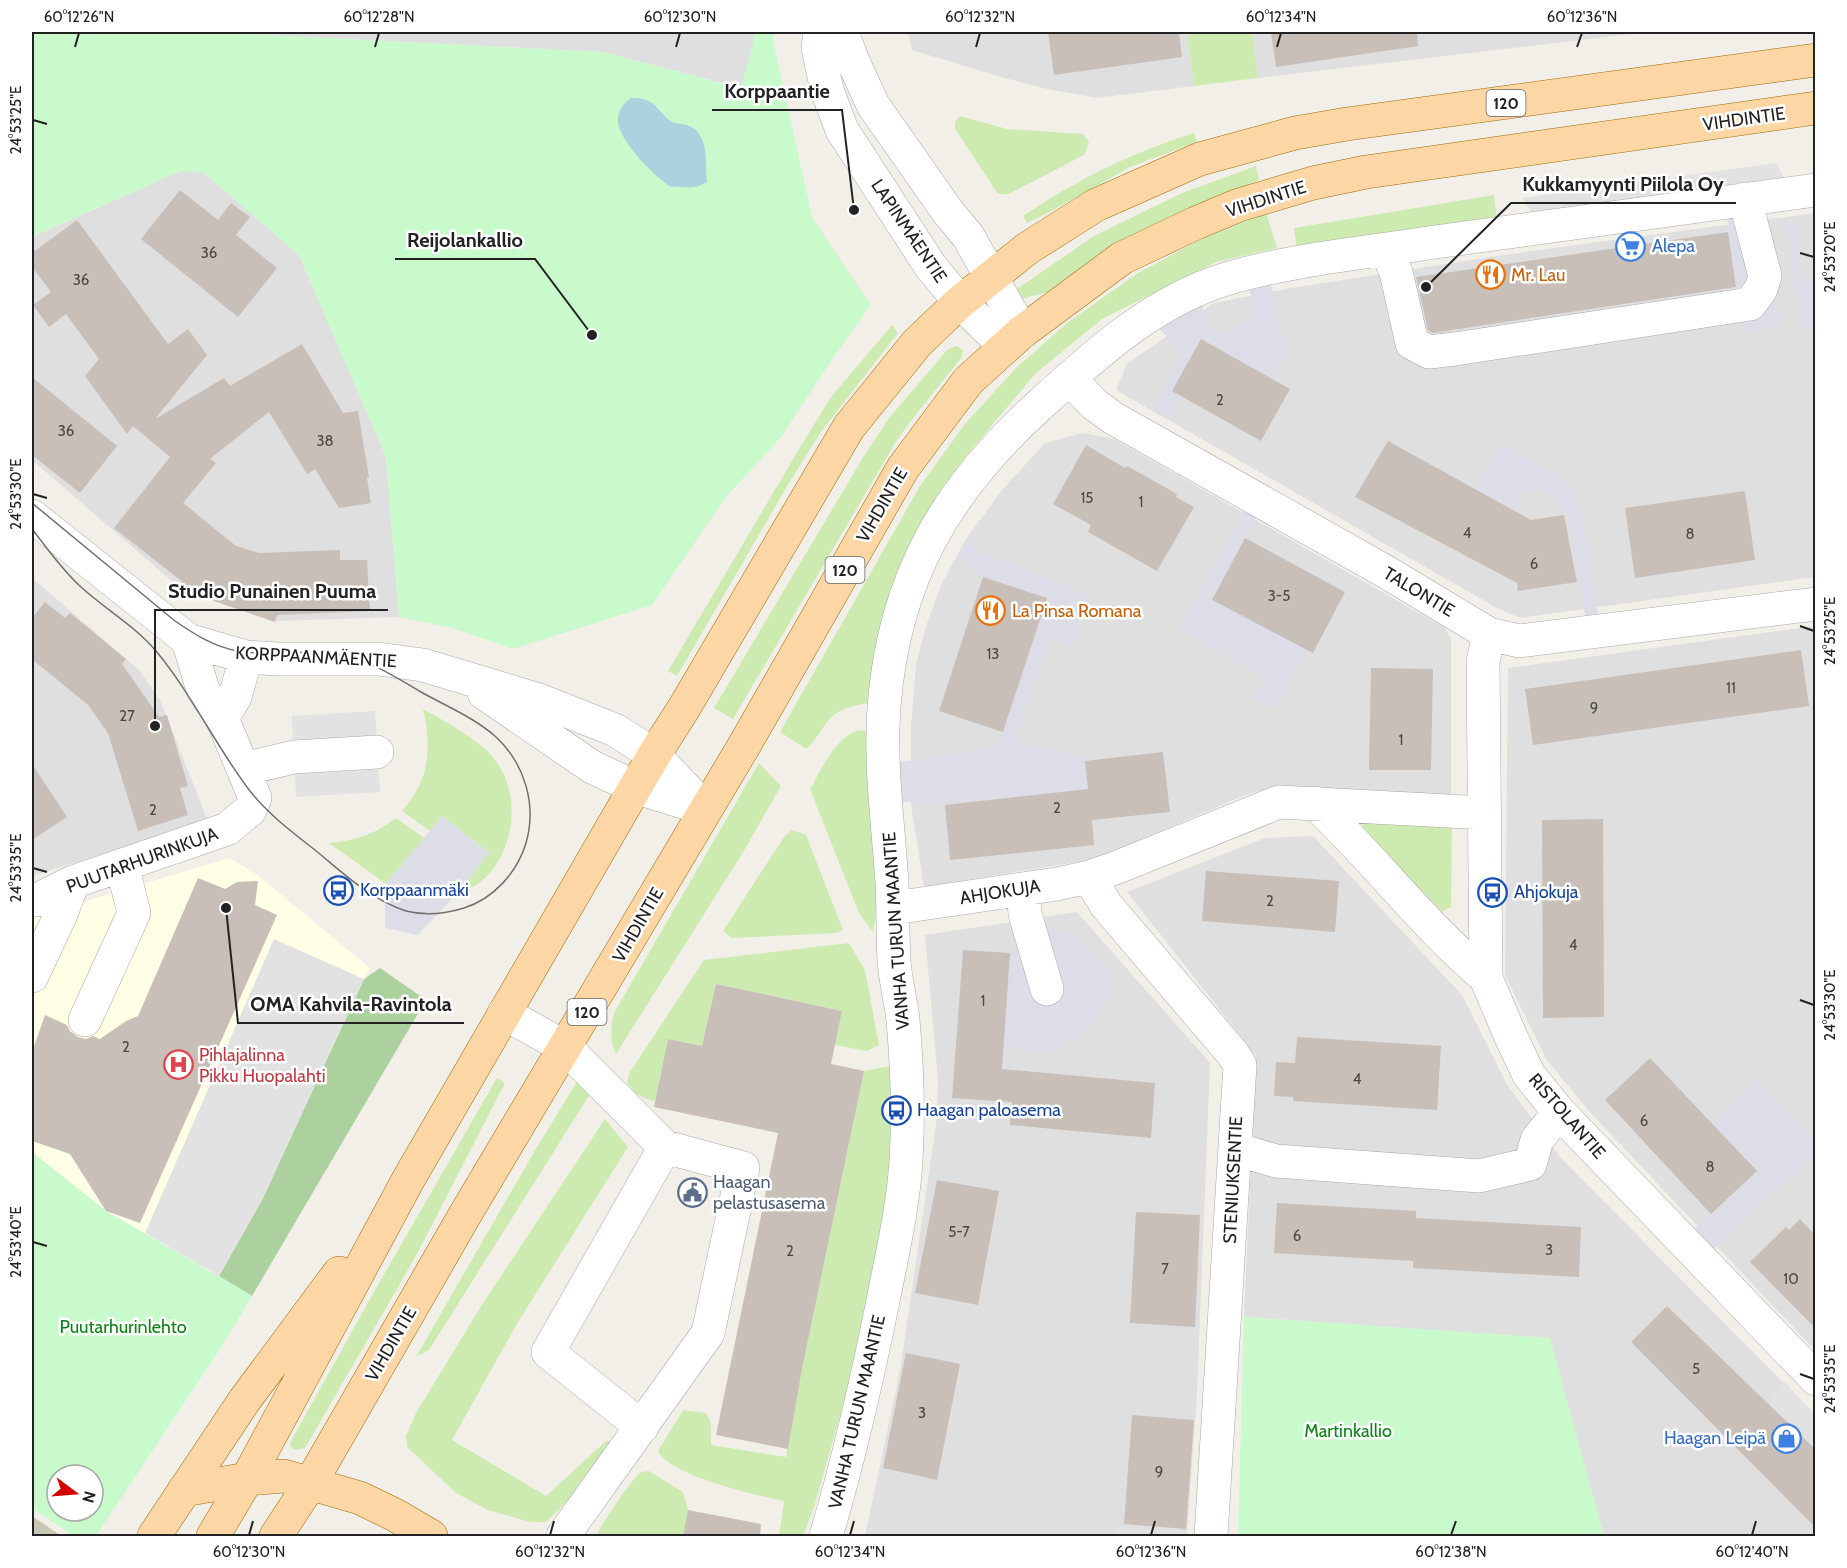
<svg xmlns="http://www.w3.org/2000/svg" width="1847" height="1568" font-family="Cabin,sans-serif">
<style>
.residential{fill:#e0dfdf}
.education{fill:#ffffe5}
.construction{fill:#c7c7b4}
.grass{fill:#cdebb0}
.forest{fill:#add19e}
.park{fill:#c8facc;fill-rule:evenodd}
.parking{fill:#e2e2e2}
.plaza{fill:#dddde8}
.water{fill:#aad3df}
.building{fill:#c7bfb8}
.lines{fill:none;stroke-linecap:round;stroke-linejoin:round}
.minor-casing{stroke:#a9a9a9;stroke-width:34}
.major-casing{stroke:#a06b00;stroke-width:34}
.minor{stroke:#fff;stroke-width:33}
.major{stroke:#fcd6a4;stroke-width:33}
.tram{stroke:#707070;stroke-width:1.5}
.ticks{fill:none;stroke:#222;stroke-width:2}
.labels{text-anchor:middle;stroke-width:5;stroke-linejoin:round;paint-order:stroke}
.number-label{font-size:15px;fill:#4b4948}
.shield{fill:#fff;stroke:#646464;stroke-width:1.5}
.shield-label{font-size:16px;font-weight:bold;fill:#222}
.street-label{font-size:18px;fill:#222;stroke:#fff}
.shop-label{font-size:18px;fill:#366cbe;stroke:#fff;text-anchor:start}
.food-label{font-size:18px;fill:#c56008;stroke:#fff;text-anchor:start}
.transit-label{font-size:18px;fill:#164399;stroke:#fff;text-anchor:start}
.health-label{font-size:18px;fill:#be3a42;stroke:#fff;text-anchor:start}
.service-label{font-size:18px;fill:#4e5e75;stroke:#fff;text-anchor:start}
.park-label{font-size:18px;fill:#0c8416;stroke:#fff}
.leader{fill:none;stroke:#222;stroke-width:2}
.callout-dot{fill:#222;stroke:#fff;stroke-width:2}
.callout-label{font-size:20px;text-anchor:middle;font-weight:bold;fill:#222;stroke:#fff;stroke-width:5;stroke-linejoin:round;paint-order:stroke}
.neatline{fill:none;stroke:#222;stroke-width:2}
.ticks-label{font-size:15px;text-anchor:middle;fill:#222}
</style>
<rect width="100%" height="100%" fill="#f2efe9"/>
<path class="residential" d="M210 32H756L742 88 602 52Z
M908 32H1187L1194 86 1096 98 1043 88 1001 77 912 50Z
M1252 32H1648L1258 78Z
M181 171 203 172 299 255 386 457 399 617 275 621 182 590 32 460V237Z
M1815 213V577L1520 618 1497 608 1116 390 1127 364 1214 303 1291 288 1510 254Z
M1083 433 1114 439 1445 628 1451 639V795L1268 788 1238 798 1095 859 924 887 911 805V726L916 664 927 623 943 581 966 539 1002 490 1045 443Z
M32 578 139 670 160 700 208 821 32 876Z
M1815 626V1350L1588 1110 1547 1060 1505 975 1508 668Z
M1313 836 1462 995 1506 1083 1559 1156 1815 1415V1536H1604L1549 1338 1244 1317 1256 1056 1127 892 1265 838Z
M1077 912 1210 1063 1197 1393 1187 1536H865L900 1371 937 1118 938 1080 925 935Z"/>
<path class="education" d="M230 858 256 874 370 968 262 1200 219 1276 106 1211 32 1152V927L36 916Z"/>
<path class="construction" d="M32 1516 60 1535 59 1536H32Z"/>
<path class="grass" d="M1187 32H1252L1258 78 1194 86Z
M960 116 1007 129 1083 134 1089 142 1084 155 1009 194H998L955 129V122Z
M1194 133 1197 142 1130 167 1044 215 1027 223 1023 216C1078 179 1131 153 1194 133Z
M1256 166 1259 180 1176 217 1055 290 1021 299 1015 294 1017 289 1094 236 1182 193Z
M1494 195 1497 222 1297 249 1294 228Z
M1266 213 1277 248 1216 262 1102 319 1035 374 967 455 916 540 871 702C861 705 848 706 838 712 824 720 819 739 806 749L780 732 920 486 965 424 1017 367 1067 323 1138 273 1198 241Z
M892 325 898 333 821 432 789 483 677 676 668 671 802 444 831 397Z
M956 346 963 350 962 357 910 422 894 445 733 719 714 708 864 456 889 418 948 349Z
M423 709C444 721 467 733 485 749 519 780 519 832 494 868 487 877 473 891 461 889L489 853 442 816 430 831 402 811C430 780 432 748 423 709Z
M859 730 870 732 881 884 873 932 859 913 810 789C822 769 835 737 859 730Z
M759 763 781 786 742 854 616 1054C609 1040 611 1027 614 1013Z
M396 818 424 838 386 884 329 843C355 841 375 834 396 818Z
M1365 820 1452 828 1451 907 1442 912 1362 828Z
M792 830 806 835 843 930 837 933 732 938 723 931 784 837Z
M849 943 865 970 879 1045 867 1051 835 1045 842 1011 716 984 702 1046 668 1039 655 1101C641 1098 634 1094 627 1082L630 1072 704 960Z
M890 1066 891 1176 884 1216 847 1392 814 1507 803 1536H779L784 1501C758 1496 668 1475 658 1451L683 1410 706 1413 711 1422V1445L786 1457 802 1369 864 1071Z
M497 1078 505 1083 416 1256 305 1448 295 1450 290 1446 291 1441 375 1290Z
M578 1080 592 1091 429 1350 416 1357 534 1152Z
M605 1119 628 1147 518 1322 452 1440 546 1496 606 1441H611C600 1470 569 1500 546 1522H530L488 1510 456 1493 407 1447 406 1436 416 1413 483 1303Z
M649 1471 683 1492 688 1510 683 1536H596C601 1525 631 1480 640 1473 642 1472 647 1471 649 1471Z"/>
<path class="forest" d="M380 968 426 1000 252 1296 219 1276 262 1200 364 979Z"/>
<path class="park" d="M32 32H210L602 52 741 88 756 32H774L773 41 812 217 871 305 829 364 781 437 726 497 652 605 513 649 452 628 399 617 386 457 299 255 203 172 181 171 33 236 32 230Z
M32 1152 106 1211 252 1296 222 1346 96 1536H74L32 1508ZM57 1475H93V1511H57Z
M1244 1317 1550 1338 1604 1536H1238Z"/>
<path class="parking" d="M1776 163 1792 193 1540 226 1522 198Z
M375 711 380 792 296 797 292 716Z
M274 939 364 979 262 1200 219 1276 145 1233Z
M1785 1382 1815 1415V1449L1768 1402Z
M1115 1527 1187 1531 1186 1536H1115Z"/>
<path class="plaza" d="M1762 197 1780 326 1742 333 1725 202Z
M1786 225H1795L1803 282 1815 281V327L1811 329 1801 330Z
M1269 269 1276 315 1284 342V355L1271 378 1201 339 1172 391 1181 397 1169 420 1152 410 1180 360 1181 354 1149 316 1197 290 1210 331 1224 335 1245 322 1252 315 1251 296 1244 275Z
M1501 444 1563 477 1573 492 1581 512 1601 631 1588 633 1567 511 1553 497 1536 490 1524 493 1513 510 1476 489Z
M1252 496 1264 503 1212 600 1307 650 1274 709 1254 697 1263 681 1259 674 1178 630Z
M967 540 987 555 1089 594 1072 646 1053 639 1048 644 1017 735 1019 743 1085 756 1088 789 945 805 909 802H886L884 761H908L999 746 1047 598 983 577 957 558Z
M442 816 489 853 461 889 418 935 385 928V902L382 893 386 884Z
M1013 890 1041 927 1076 934 1108 971 1111 986 1106 1003 1089 1028 1052 1052 1003 1048 1010 953 1016 947Z
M1756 1079 1815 1143V1154L1701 1261 1682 1241 1756 1171 1711 1122Z"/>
<path class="water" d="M631 98C654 98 654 106 669 120 673 124 681 123 687 125 710 133 705 162 707 182 691 191 688 186 671 187 654 176 620 142 618 122 617 111 624 103 631 98Z"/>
<path class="building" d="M1048 32H1179L1182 57 1054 75Z
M1271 32H1417L1418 46 1276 67Z
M180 190 218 220 231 203 250 217 236 235 277 268 238 317 141 239Z
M77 220 168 344 188 329 207 355 155 419 224 378 230 386 302 344 343 413 358 411 369 477 367 478 371 503 339 508 315 469 307 474 269 412 210 459 216 463 183 503 236 546 259 553 340 550V560H367L370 611 277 615 275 622 182 590 184 583 114 528 170 457 133 426 127 434 85 376 99 359 66 314 49 327 33 305 51 292 32 267V253Z
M1728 232 1736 287 1452 330 1433 333 1428 330 1416 277Z
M1201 339 1290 389 1261 441 1172 391Z
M32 377 117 446 80 493 32 455Z
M1388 441 1531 520 1564 515 1577 582 1518 591 1517 583 1355 497Z
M1086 445 1125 468 1127 466 1136 471 1177 494 1176 497 1194 507 1157 571 1088 532 1091 525 1053 504Z
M1745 491 1755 560 1635 578 1625 508Z
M1245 538 1345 592 1313 653 1212 600Z
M983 577 1047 598 1003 732 939 711Z
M45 602 65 618 70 613 126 659 122 664 159 717 167 715 188 786 180 788 188 815 138 831 108 733 88 705 32 659V618Z
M1801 650 1809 706 1533 745 1525 689Z
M1371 668 1433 669 1431 770H1369Z
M1163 752 1170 812 1092 820 1094 845 950 860 945 805 1088 789 1085 761Z
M32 764 67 817 32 840Z
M1603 819 1604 1017 1543 1018 1542 820Z
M1206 871 1339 881 1335 932 1202 921Z
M198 878 225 889 237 882 258 881 255 905 277 915 140 1223 106 1211 70 1154 32 1141V1052L45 1015 67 1025 70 1031 78 1037 86 1039 93 1036 100 1039 126 1021 138 1016Z
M963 950 1010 953 1002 1069 1155 1083 1151 1138 1010 1125 1012 1102 952 1098Z
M716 984 842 1011 831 1064 864 1071 802 1369 788 1449 716 1435 778 1133 654 1107 668 1039 702 1046Z
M1297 1037 1441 1046 1437 1110 1293 1101V1097L1274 1096 1276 1062 1295 1063Z
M1650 1058 1757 1171 1711 1214 1605 1100Z
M937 1180 999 1191 978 1305 915 1293Z
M1277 1203 1416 1211V1218L1581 1227 1579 1277 1413 1268V1261L1274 1253Z
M1136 1212 1200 1215 1195 1327 1130 1323Z
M1800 1219 1815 1235V1328L1750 1262 1786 1227 1789 1230Z
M1667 1306 1815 1449V1527L1631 1342Z
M906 1353 960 1364 937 1480 883 1468Z
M1132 1415 1194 1420 1186 1529 1124 1524Z
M688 1510 761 1524 760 1536H683Z"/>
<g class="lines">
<defs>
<path id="minor" d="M820 32 818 48 827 90 842 130 931 267 960 302 1005 346
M842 32 852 59 873 105 948 212 968 236 1022 332
M1386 250 1396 272 1412 343 1429 352 1455 349 1750 304 1761 289 1765 276 1745 199
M1069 378 1094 404 1113 418 1388 573 1489 634 1519 641 1816 604
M32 516 188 640 246 657 277 659H378L423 665 539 700 615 730 654 755 705 809
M1489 634 1483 662 1486 978 1511 1037 1529 1075 1559 1112 1816 1379
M484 693 592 767 635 787 702 808
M222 718 235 697 246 657
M243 769 294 757 377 752
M1315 803C1374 859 1424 925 1486 978
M1089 877 1106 905 1233 1054 1240 1065 1211 1536
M1023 889 1025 914 1047 989
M37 900 73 882 227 829 250 810 255 798 222 718 203 690 188 640
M894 908 1057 884 1089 877 1118 867 1279 802 1485 813
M32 976 61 914 73 882
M504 1013 566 1048 665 1147
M85 1020 134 913 122 865
M1235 1149 1276 1161 1479 1176 1530 1164 1537 1140 1559 1112
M563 1536 708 1333 743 1168 665 1147 548 1352 642 1427
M826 1536C849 1459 867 1380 883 1301 892 1255 903 1208 906 1161 909 1114 907 1066 903 1020 901 1000 895 980 894 960 892 929 894 899 891 869 887 815 880 761 884 707 894 577 947 488 1043 402 1097 353 1154 301 1226 279 1293 259 1365 253 1435 242 1562 224 1689 207 1816 190"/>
<path id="major" d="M184 1490 247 1479 284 1476 360 1498 395 1515 431 1536
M154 1536 244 1401 339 1273
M213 1536 247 1479 408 1180 654 755 684 708 849 427 917 343 960 302 1028 248 1096 205 1200 159 1295 133 1347 124 1816 60
M276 1536 310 1484 466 1213 745 744 903 468 968 381 1022 332 1122 258 1196 223 1239 205 1313 183 1366 172 1816 108"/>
</defs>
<use href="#minor" class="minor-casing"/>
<use href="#major" class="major-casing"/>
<use href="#minor" class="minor"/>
<use href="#major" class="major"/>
<path class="tram" d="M32 503 175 621C194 634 214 647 238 651 270 657 308 648 342 655 370 660 397 678 421 692 446 706 475 718 496 737 525 764 537 805 526 843 517 873 493 899 464 908 445 914 426 916 406 911 371 900 343 873 315 850 292 832 268 814 250 791 216 747 192 694 156 651 135 626 105 609 81 587 62 570 47 548 32 529"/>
</g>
<path class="ticks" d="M75 47 79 33M375 47 379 33M676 47 680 33M976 47 980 33M1277 47 1281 33M1577 47 1582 33M33 120 47 124M1800 253 1814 257M33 494 47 498M1800 626 1814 631M33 868 47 872M1800 1000 1814 1005M33 1242 47 1246M1800 1374 1814 1379M249 1535 253 1521M550 1535 554 1521M850 1535 854 1521M1151 1535 1155 1521M1451 1535 1456 1521M1752 1535 1756 1521"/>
<defs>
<symbol id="supermarket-ring" viewBox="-11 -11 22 22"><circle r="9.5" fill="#fff" stroke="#3f7fe0" stroke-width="1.5"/><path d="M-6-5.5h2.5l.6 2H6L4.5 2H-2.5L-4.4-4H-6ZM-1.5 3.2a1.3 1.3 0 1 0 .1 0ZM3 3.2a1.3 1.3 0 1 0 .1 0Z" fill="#3f7fe0"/></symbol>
<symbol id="restaurant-ring" viewBox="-11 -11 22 22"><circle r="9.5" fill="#fff" stroke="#e8710a" stroke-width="1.5"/><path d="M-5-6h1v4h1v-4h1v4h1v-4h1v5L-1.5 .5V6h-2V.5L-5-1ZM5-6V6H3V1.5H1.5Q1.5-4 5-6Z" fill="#e8710a"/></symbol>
<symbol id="bus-ring" viewBox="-11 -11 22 22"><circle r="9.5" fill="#fff" stroke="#1a4fb4" stroke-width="1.5"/><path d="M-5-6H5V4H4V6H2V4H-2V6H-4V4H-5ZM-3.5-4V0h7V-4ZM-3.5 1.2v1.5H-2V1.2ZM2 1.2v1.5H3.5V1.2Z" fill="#1a4fb4"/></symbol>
<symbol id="hospital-ring" viewBox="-11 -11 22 22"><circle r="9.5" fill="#fff" stroke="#e0444e" stroke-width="1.5"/><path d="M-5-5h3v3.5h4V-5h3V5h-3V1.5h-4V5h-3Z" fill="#e0444e"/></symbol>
<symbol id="civic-ring" viewBox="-11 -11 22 22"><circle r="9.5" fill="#fff" stroke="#5c6f8a" stroke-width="1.5"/><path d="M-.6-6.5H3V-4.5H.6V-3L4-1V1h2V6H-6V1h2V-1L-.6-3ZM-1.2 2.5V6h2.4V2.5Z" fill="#5c6f8a"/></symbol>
<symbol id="shop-ring" viewBox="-11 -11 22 22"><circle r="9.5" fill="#fff" stroke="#3f7fe0" stroke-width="1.5"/><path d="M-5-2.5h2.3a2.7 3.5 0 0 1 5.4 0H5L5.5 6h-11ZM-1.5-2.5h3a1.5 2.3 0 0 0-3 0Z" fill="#3f7fe0"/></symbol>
</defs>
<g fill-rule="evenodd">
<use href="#supermarket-ring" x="1614" y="230" width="33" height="33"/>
<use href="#restaurant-ring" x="1474" y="258" width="33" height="33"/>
<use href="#restaurant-ring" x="974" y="594" width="33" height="33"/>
<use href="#bus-ring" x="322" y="874" width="33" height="33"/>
<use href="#bus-ring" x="1476" y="876" width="33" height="33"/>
<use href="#hospital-ring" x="162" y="1048" width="33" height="33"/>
<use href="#bus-ring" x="880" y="1094" width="33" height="33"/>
<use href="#civic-ring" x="676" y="1176" width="33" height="33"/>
<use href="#shop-ring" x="1770" y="1422" width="33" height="33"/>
</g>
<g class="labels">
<g class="number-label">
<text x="209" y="258">36</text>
<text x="81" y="285">36</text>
<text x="1220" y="405">2</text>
<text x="66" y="436">36</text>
<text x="325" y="446">38</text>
<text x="1087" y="503">15</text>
<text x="1141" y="507">1</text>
<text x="1467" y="538">4</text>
<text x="1690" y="539">8</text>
<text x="1534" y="569">6</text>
<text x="1279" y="601">3-5</text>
<text x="993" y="659">13</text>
<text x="1731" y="693">11</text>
<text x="1594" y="713">9</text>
<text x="127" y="721">27</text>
<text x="1401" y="745">1</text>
<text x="1057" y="813">2</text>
<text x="153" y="815">2</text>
<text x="1270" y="906">2</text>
<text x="1573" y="950">4</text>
<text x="983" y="1006">1</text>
<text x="126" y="1052">2</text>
<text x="1357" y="1084">4</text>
<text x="1644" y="1126">6</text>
<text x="1710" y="1172">8</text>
<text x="959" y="1237">5-7</text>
<text x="1297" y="1241">6</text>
<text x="1549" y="1255">3</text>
<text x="790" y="1256">2</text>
<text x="1165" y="1274">7</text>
<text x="1791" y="1284">10</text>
<text x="1696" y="1374">5</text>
<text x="922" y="1418">3</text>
<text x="1159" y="1477">9</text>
</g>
<g class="shield">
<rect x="1486.5" y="90" width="39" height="26" rx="4.5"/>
<rect x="825.5" y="557" width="39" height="26" rx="4.5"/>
<rect x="567.5" y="999" width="39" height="26" rx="4.5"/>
</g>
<g class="shield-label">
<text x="1506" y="109">120</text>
<text x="845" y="576">120</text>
<text x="587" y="1018">120</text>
</g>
<g class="street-label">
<text transform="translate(1744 119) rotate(-8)" y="6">VIHDINTIE</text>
<text transform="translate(1266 199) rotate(-18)" y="6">VIHDINTIE</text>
<text transform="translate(909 231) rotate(56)" y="6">LAPINMÄENTIE</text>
<text transform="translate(882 505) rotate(-60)" y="6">VIHDINTIE</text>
<text transform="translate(1419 592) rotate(31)" y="6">TALONTIE</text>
<text transform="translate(316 657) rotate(3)" y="6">KORPPAANMÄENTIE</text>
<text transform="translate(142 860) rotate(-20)" y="6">PUUTARHURINKUJA</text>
<text transform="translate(1000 892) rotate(-9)" y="6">AHJOKUJA</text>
<text transform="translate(638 925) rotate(-60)" y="6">VIHDINTIE</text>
<text transform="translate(896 931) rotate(-94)" y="6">VANHA TURUN MAANTIE</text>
<text transform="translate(1567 1116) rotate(49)" y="6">RISTOLANTIE</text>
<text transform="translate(1233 1180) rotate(-87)" y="6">STENIUKSENTIE</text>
<text transform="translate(391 1344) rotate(-60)" y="6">VIHDINTIE</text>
<text transform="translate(857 1412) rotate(-77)" y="6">VANHA TURUN MAANTIE</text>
</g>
<g class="shop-label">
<text x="1652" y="252">Alepa</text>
<text x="1766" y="1444" text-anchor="end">Haagan Leipä</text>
</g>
<g class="food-label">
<text x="1511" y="281">Mr. Lau</text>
<text x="1012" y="617">La Pinsa Romana</text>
</g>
<g class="transit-label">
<text x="360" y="896">Korppaanmäki</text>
<text x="1514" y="898">Ahjokuja</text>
<text x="917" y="1116">Haagan paloasema</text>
</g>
<g class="health-label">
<text x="199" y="1061">Pihlajalinna<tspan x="199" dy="21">Pikku Huopalahti</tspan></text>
</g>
<g class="service-label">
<text x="713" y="1188">Haagan<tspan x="713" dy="21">pelastusasema</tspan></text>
</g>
<g class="park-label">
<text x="123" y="1333">Puutarhurinlehto</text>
<text x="1348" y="1437">Martinkallio</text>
</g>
</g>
<path class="leader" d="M854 210L842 110H712M1426 287L1511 203H1736M592 335L535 259H395M155 726L155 610H388M226 908L238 1023H464"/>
<g class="callout-dot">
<circle cx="854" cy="210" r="6"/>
<circle cx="1426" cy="287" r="6"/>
<circle cx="592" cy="335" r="6"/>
<circle cx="155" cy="726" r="6"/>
<circle cx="226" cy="908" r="6"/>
</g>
<g class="callout-label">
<text x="777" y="98">Korppaantie</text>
<text x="1623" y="191">Kukkamyynti Piilola Oy</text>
<text x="465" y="247">Reijolankallio</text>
<text x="272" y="598">Studio Punainen Puuma</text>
<text x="351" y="1011">OMA Kahvila-Ravintola</text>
</g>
<rect width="1847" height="1568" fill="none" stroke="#ffffff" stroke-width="66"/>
<g transform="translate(75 1493) rotate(106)"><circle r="28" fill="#ffffff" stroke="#a7a7a7" stroke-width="1.5"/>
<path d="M0-4.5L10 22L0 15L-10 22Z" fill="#d40000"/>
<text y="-9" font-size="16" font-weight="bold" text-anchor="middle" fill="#222222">N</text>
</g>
<rect x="33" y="33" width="1781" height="1502" class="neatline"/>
<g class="ticks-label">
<text x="79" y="22">60°12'26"N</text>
<text x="379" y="22">60°12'28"N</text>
<text x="680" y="22">60°12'30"N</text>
<text x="980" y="22">60°12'32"N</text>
<text x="1281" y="22">60°12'34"N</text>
<text x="1582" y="22">60°12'36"N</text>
<text transform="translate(16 120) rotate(-90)" y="5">24°53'25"E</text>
<text transform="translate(1830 257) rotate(-90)" y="5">24°53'20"E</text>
<text transform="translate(16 494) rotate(-90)" y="5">24°53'30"E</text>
<text transform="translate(1830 631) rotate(-90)" y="5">24°53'25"E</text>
<text transform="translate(16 868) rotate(-90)" y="5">24°53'35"E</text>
<text transform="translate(1830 1005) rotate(-90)" y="5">24°53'30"E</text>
<text transform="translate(16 1242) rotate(-90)" y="5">24°53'40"E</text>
<text transform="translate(1830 1379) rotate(-90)" y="5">24°53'35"E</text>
<text x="249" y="1557">60°12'30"N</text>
<text x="550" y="1557">60°12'32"N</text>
<text x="850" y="1557">60°12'34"N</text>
<text x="1151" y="1557">60°12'36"N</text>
<text x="1451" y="1557">60°12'38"N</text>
<text x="1752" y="1557">60°12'40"N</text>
</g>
</svg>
